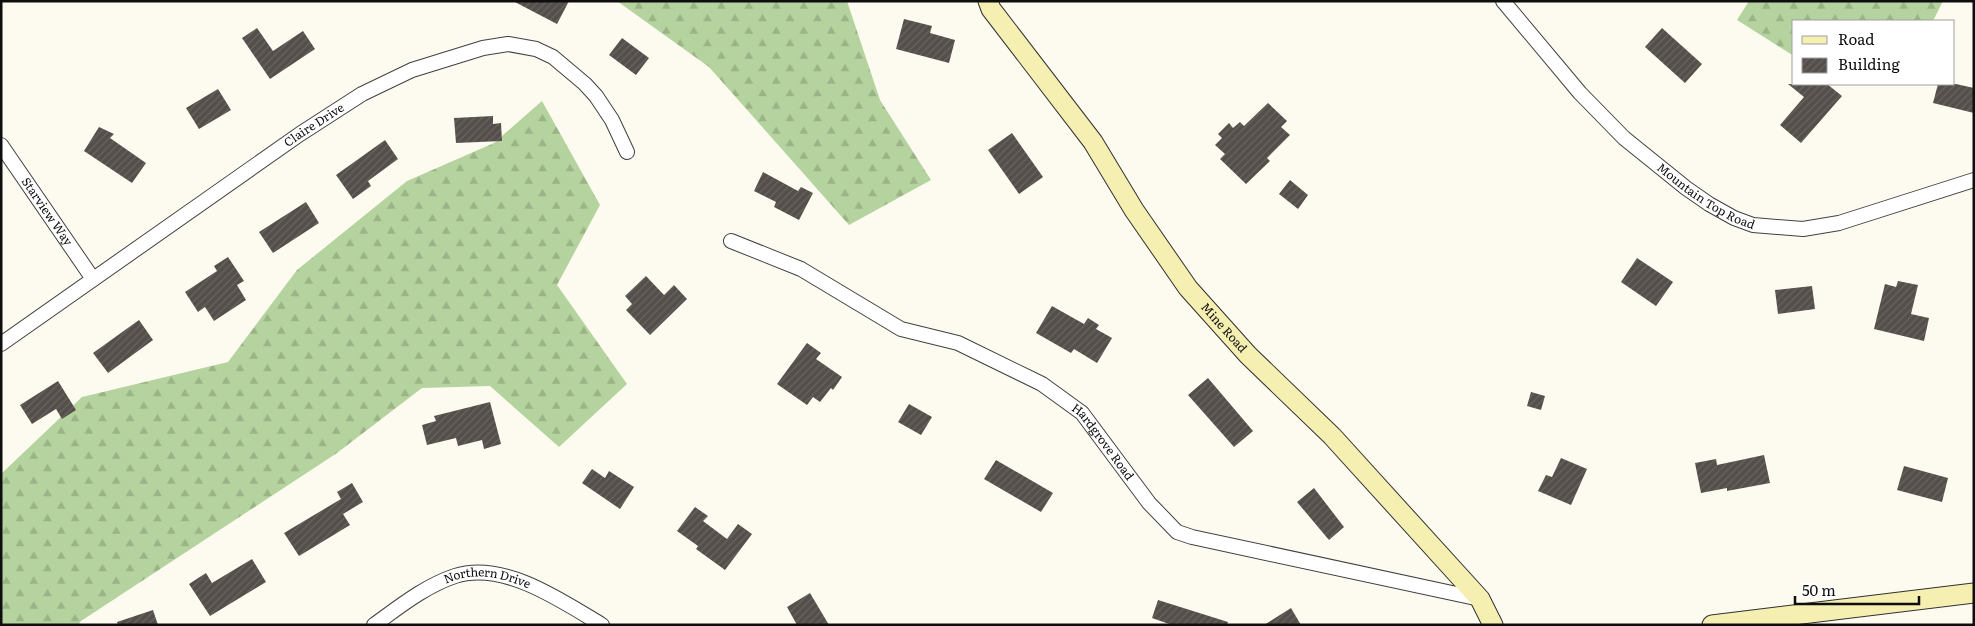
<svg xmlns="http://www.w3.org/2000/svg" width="1975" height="626" font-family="Literata,serif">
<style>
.forest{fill:url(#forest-firs)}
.building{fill:url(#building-hatch)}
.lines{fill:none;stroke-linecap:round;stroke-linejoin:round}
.street-casing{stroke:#414141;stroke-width:16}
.secondary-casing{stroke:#303030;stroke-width:21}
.street{stroke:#fff;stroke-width:14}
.secondary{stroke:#f6efb2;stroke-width:19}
.labels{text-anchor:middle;stroke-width:5;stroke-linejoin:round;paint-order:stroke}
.street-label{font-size:12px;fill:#0e0e0e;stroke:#fff}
</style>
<defs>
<pattern id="forest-firs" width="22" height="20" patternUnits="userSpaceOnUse" patternTransform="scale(1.25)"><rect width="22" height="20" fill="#b5d39e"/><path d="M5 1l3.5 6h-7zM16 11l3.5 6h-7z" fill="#9ab487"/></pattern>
<pattern id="building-hatch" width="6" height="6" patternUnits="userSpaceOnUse" patternTransform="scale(1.25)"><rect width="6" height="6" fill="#554f4b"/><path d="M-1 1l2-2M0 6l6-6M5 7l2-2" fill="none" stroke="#696461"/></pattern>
</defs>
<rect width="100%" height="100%" fill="#fdfbf0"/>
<path class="forest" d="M617 1H847L880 100 931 180 849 225 709 67Z
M1749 1H1943L1933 21H1794V56L1737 20Z
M542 101 600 205 557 285 627 384 559 447 490 386 422 388 337 453 81 621 78 625H1V474L82 397 228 362 297 270 407 181 494 143Z"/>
<path class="building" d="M513 1H569L557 24Z
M904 19 932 26 930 33 955 40 949 63 896 49Z
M257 28 273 51 303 31 315 49 270 79 242 38Z
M1662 28 1702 64 1685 83 1645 47Z
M622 38 649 58 636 75 609 55Z
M1788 84H1827L1842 96 1801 143 1780 125 1804 97Z
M1938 84H1956L1974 88V113L1933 103Z
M218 89 231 110 199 129 186 108Z
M1268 103 1287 121 1281 127 1290 135 1267 158 1270 161 1246 184 1220 159 1225 154 1215 145 1222 138 1218 134 1229 123 1233 128 1240 122 1244 126Z
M493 116V124L501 123 502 141 456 143 454 118Z
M99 127 114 134 110 138 146 163 132 183 84 151Z
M1012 133 1043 177 1019 194 988 150Z
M385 140 398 159 368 181 371 186 353 199 336 175Z
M763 172 798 191 801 187 813 193 799 220 774 207 776 202 754 191Z
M1290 180 1308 195 1298 209 1279 194Z
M306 202 319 223 273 253 259 232Z
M228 257 244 281 237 285 246 300 214 321 205 307 198 312 185 292 217 271 214 266Z
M1637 258 1673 282 1656 306 1621 282Z
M646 276 664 295 674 285 687 299 650 335 626 310 632 304 625 296Z
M1898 281 1918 285 1911 314 1929 318 1924 341 1874 329 1885 284 1896 287Z
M1812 286 1815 309 1778 314 1775 290Z
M1052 306 1084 324 1088 318 1099 325 1096 329 1112 338 1097 363 1074 349 1071 353 1036 333Z
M139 320 153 340 108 373 93 353Z
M807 343 821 353 816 359 842 377 833 390 831 388 820 402 813 397 807 405 777 384Z
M1208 378 1253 431 1234 447 1188 395Z
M58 381 76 410 62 419 56 409 32 424 20 405Z
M1531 392 1545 396 1541 410 1527 406Z
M490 402 501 444 484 449 482 440 458 446 456 438 427 445 422 425 436 421 434 416Z
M909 404 932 417 921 435 898 422Z
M1764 455 1770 483 1727 491V488L1701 493 1695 463 1716 459 1717 465Z
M1561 458 1587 469 1571 505 1538 491 1546 475 1552 477Z
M996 460 1053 493 1041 512 984 479Z
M1904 466 1948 478 1942 502 1897 490Z
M592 469 605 478 609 471 634 487 620 509 582 483Z
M352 483 363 502 343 514 350 525 299 556 284 533 341 499 337 492Z
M1314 488 1344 527 1329 540 1297 502Z
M695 507 708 516 703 521 727 539 738 524 752 534 725 570 696 549 698 546 677 531Z
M252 559 266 582 210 616 189 584 206 573 212 583Z
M810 593 829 625H797L787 607Z
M1158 600 1228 622 1227 625H1172L1152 618Z
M1291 608 1301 625H1264Z
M153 610 158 625H118L117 622Z"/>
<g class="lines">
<defs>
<g id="street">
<path id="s1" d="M1503 1 1580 93 1624 138 1686 188 1709 204 1734 218 1753 225 1803 229 1839 223 1974 180"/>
<path id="s2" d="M1 145 93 279"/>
<path id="s3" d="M731 241 801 269 901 329 958 343 1042 384 1082 413 1149 503 1177 532 1192 537 1480 599"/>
<path id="s4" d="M1 344 300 134 362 94 412 70 483 48 508 44 536 49 553 57 585 84 596 96 612 120 627 152"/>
<path id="s5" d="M374 625C399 607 425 586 455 576 503 560 562 601 602 625"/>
</g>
<g id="secondary">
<path id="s6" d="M988 1 991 9 1093 142 1134 210 1188 288 1248 355 1332 436 1480 599 1493 625"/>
<path d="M1712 625 1974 593"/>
</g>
</defs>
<use href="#street" class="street-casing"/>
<use href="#secondary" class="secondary-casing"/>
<use href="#street" class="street"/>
<use href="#secondary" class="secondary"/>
</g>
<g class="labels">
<g class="street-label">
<text dy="4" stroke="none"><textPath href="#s4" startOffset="382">Claire Drive</textPath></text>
<text dy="4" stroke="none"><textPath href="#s1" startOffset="284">Mountain Top Road</textPath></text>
<text dy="4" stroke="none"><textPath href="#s2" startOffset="81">Starview Way</textPath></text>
<text dy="4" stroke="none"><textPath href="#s6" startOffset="404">Mine Road</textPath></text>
<text dy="4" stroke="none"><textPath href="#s3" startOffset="429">Hardgrove Road</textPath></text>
<text dy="4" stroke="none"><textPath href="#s5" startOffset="128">Northern Drive</textPath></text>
</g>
</g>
<rect width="1975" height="626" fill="none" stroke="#0e0e0e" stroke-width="5"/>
<rect x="1792" y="20" width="162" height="65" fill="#ffffff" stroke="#9f9f9f"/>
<rect x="1802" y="36" width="25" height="8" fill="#f6efb2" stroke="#9f9f9f"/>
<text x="1838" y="45" font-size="15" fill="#0e0e0e">Road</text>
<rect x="1802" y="58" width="25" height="15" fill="url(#building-hatch)" stroke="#9f9f9f"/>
<text x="1838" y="70" font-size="15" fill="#0e0e0e">Building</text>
<path d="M1795 596v8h124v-8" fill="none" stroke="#0e0e0e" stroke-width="2.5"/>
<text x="1802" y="596" font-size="15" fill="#0e0e0e" stroke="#ffffff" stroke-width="4" paint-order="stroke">50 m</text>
</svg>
